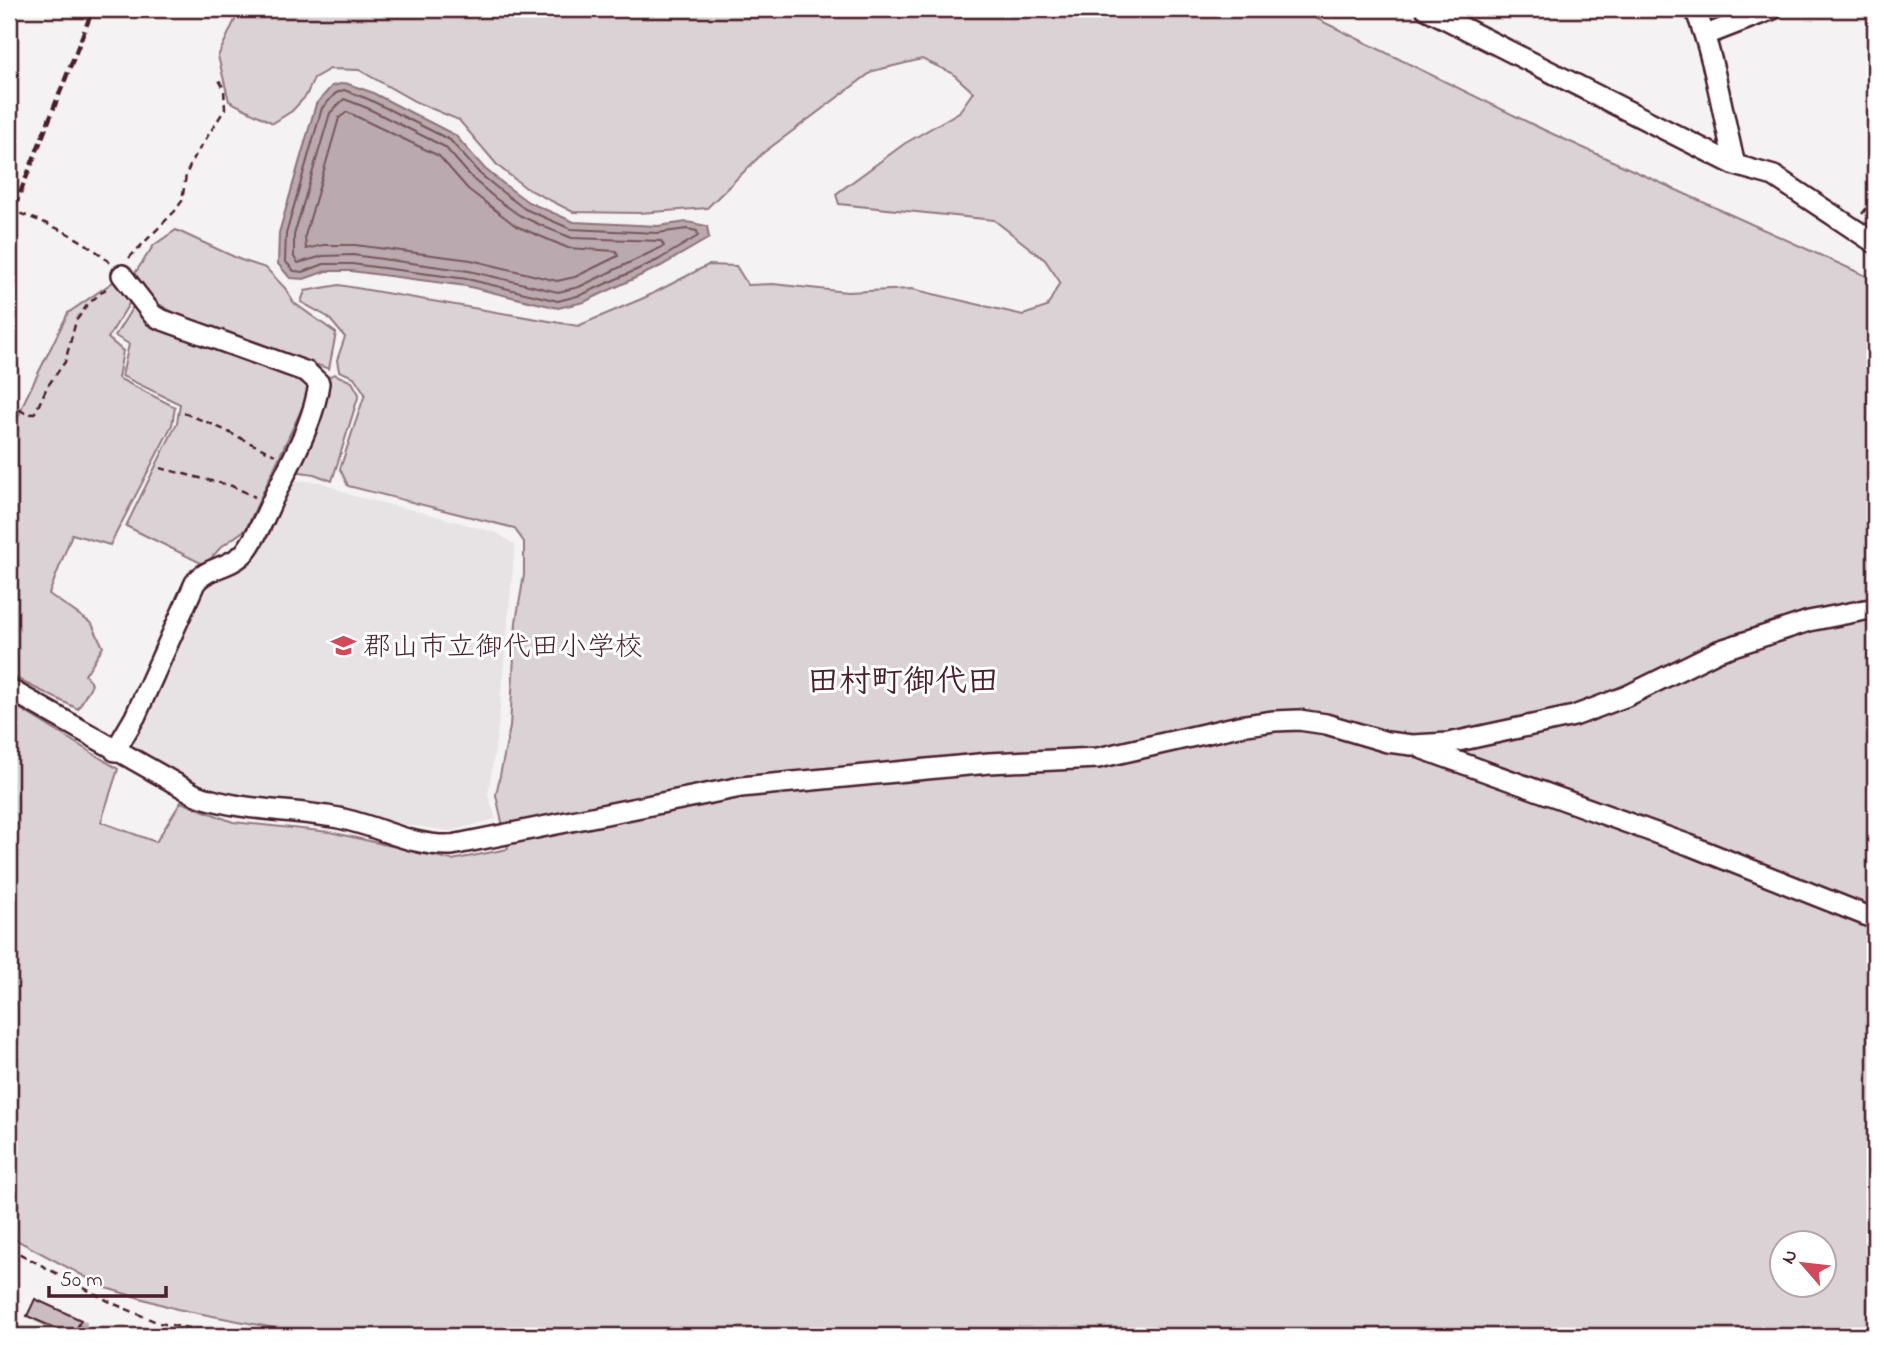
<svg xmlns="http://www.w3.org/2000/svg" width="1884" height="1345" font-family="'Indie Flower','Klee One',sans-serif">
<style>
.built{fill:#e7e2e3}
.green{fill:#dbd2d5;stroke:#927880;stroke-width:2;fill-rule:evenodd}
.water{fill:#baa9ae;stroke:#8d727a;stroke-width:2}
.lines{fill:none;stroke-linecap:round;stroke-linejoin:round}
.shore{stroke:#77565f;stroke-width:2}
.building{fill:#cabdc1;stroke:#4a1f2b;stroke-width:2;filter:url(#shadow)}
.minor-casing{stroke:#4a1f2b;stroke-width:24}
.path{stroke:#4a1f2b;stroke-width:2.5;stroke-dasharray:7 5;stroke-linecap:butt}
.minor{stroke:#fff;stroke-width:19}
.rail{stroke:#4a1f2b;stroke-width:4.5;stroke-dasharray:10 5;stroke-linecap:butt}
.labels{text-anchor:middle;stroke-width:6;stroke-linejoin:round;paint-order:stroke}
.poi-label{font-size:28px;fill:#4a1f2b;stroke:#fff;text-anchor:start}
.quarter-label{font-size:32px;font-weight:bold;fill:#4a1f2b;stroke:#fff}
</style>
<defs>
<filter id="shadow"><feDropShadow dx="8" dy="4.5" stdDeviation="0" flood-color="#0004"/></filter>
</defs>
<rect width="100%" height="100%" fill="#f4f2f2"/>
<filter id="ink" filterUnits="userSpaceOnUse"><feTurbulence type="fractalNoise" baseFrequency=".0143" numOctaves="2"/><feDisplacementMap in="SourceGraphic" scale="14" xChannelSelector="R" yChannelSelector="G"/><feConvolveMatrix kernelMatrix="1 2 1 2 8 2 1 2 1" color-interpolation-filters="sRGB"/></filter>
<g filter="url(#ink)">
<path class="built" d="M287 480 321 482 353 496 421 512 497 533 515 545 498 728 488 795 496 819 450 831 387 822 331 806 225 798 196 788 110 741 142 727 210 581 256 542Z"/>
<path class="green" d="M240 9H1297L1544 130 1875 280V1336H316L177 1309 106 1288 9 1236V702L118 769 101 822 156 842 181 802 233 822 330 832 452 860 508 849 496 795 510 727 516 622 524 575V542L514 528 348 486 340 469 365 394 354 377 339 371 337 360 345 337 328 317 301 302 305 291 339 285 578 326 646 297 708 265 736 266 748 285 773 284 847 292 912 289 1023 315 1047 307 1060 282 1045 260 994 220 839 204 836 194 904 144 959 112 973 92 952 73 922 59 873 71 763 153 707 208 639 213 573 212 526 188 498 166 459 120 416 102 359 70 330 69 314 78 306 96 292 111 273 123 229 101 218 56ZM1783 1244H1825V1286H1783Z
M176 230 241 260 266 268 285 288 294 303 336 333 329 369 183 318 147 297 135 273 154 245Z
M119 278 125 281 130 302 108 338 123 351 118 378 175 407 172 425 110 545 72 534 49 594 92 624 103 647 85 675 92 684 78 709 25 683 9 673V439L25 400 68 313Z
M134 305 311 379 303 406 246 529 221 547 205 565 126 526 177 423 180 404 122 376 129 344 115 336Z
M334 374 352 382 359 394 332 481 314 474 293 471 327 378Z"/>
<path class="water" d="M345 83 371 92 455 135 485 169 505 185 528 202 574 222 658 226 687 222 707 226 709 238 661 266 584 302 558 308 466 286 351 271H326L304 279 290 278 278 264 279 233 316 104 332 86Z"/>
<g class="lines">
<path class="shore" d="M344 90 368 99 450 140 480 174 501 191 525 209 571 229 657 233 687 229 697 231 698 236 658 260 581 295 558 301 467 279 352 264H324L303 272 294 271 285 261 286 234 322 108 336 93Z
M344 99 365 107 445 147 474 180 495 198 519 215 547 228 572 238 661 241 664 246 579 287 558 292 469 271 353 255 323 256 298 263 294 257V235L330 113Z
M347 112 439 156 468 189 516 226 568 248 616 251 618 256 575 277 557 281 471 260 355 245H324L306 249 305 236 339 118Z"/>
</g>
<path class="building" d="M35 1299 81 1320 73 1336 27 1316Z"/>
<g class="lines">
<defs>
<path id="minor" d="M1426 9 1735 165 1774 176 1875 243
M1695 9C1715 59 1722 112 1735 165
M1706 35 1773 9
M9 689 196 795C240 811 287 809 333 817 374 823 409 847 452 845L741 787 989 763 1098 758 1239 726 1274 721 1299 720 1326 724 1387 742 1412 745 1449 743 1574 716 1627 696 1718 651 1809 621 1875 608
M1423 749 1689 845 1875 919
M115 751 135 717 195 583C206 567 231 568 245 552 257 537 265 516 273 499 290 463 314 423 319 383L307 372 160 319 153 315 122 275"/>
</defs>
<use href="#minor" class="minor-casing"/>
<path class="path" d="M9 210C44 221 83 237 110 263
M1862 214 1875 197
M129 258 175 211 182 201 186 175 193 159 225 109 224 89 218 78
M9 403 25 413 33 414 36 411 47 387 65 362 76 321 88 304 108 287
M184 413 214 425 275 455
M160 468 232 486 255 497
M9 1248 112 1303 159 1323 238 1336"/>
<use href="#minor" class="minor"/>
<path class="rail" d="M9 221 93 9"/>
</g>
</g>
<defs>
<symbol id="school-bare" viewBox="-9 -9 18 18"><path d="M0-5L7-2L0 1L-7-2ZM-4 1L0 2.5L4 1V4Q0 6-4 4Z" fill="#d1495b" stroke="#fff" stroke-width="2.5" paint-order="stroke"/></symbol>
</defs>
<g fill-rule="evenodd">
<use href="#school-bare" x="326" y="628" width="35" height="35"/>
</g>
<g class="labels">
<g class="poi-label">
<text x="363" y="655">郡山市立御代田小学校</text>
</g>
<g class="quarter-label">
<text x="903" y="691">田村町御代田</text>
</g>
</g>
<rect width="1884" height="1345" fill="none" stroke="#fff" stroke-width="35"/>
<rect x="18" y="18" width="1849" height="1310" fill="none" stroke="#4a1f2b" stroke-width="2.5" filter="url(#ink)"/>
<g transform="translate(1803 1264) rotate(298)"><circle r="33" fill="#ffffff" stroke="#b7a5aa" stroke-width="2"/>
<path d="M0-5L12 26L0 18L-12 26Z" fill="#d1495b"/>
<text y="-10" font-size="19" font-weight="bold" text-anchor="middle" fill="#4a1f2b">N</text>
</g>
<path d="M49 1286v10h117v-10" fill="none" stroke="#4a1f2b" stroke-width="3.5"/>
<text x="60" y="1286" font-size="21" fill="#4a1f2b" stroke="#ffffff" stroke-width="5" paint-order="stroke">50 m</text>
</svg>
